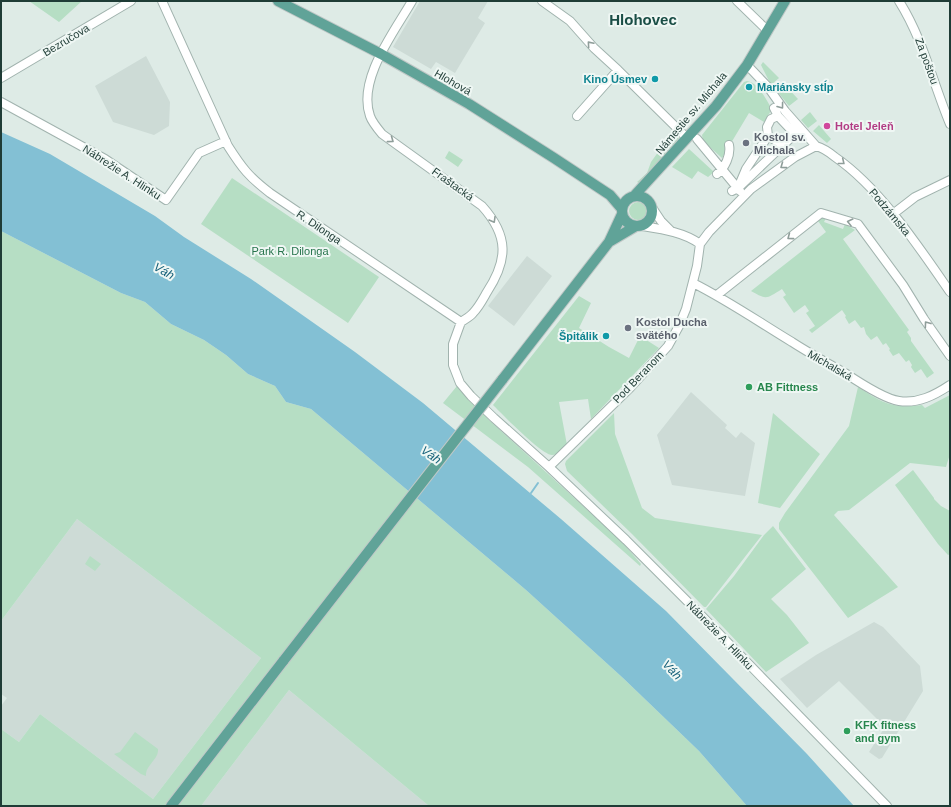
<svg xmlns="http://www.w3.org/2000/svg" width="951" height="807" font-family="Arial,sans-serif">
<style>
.built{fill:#cddbd6}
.green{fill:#b6dec4}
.water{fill:#83c0d4}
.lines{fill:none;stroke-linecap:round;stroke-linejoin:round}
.stream{stroke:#83c0d4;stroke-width:2}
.minor-casing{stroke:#a1b3ae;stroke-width:10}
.major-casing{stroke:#c0c8c7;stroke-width:12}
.minor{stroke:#fff;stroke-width:8}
.major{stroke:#60a398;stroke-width:10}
.major-bridge-casing{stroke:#c0c8c7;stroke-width:12;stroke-linecap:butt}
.major-bridge{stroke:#60a398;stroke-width:10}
.oneway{stroke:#8f9e9a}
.culture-dot{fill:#0f9aa8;stroke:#eff7f4;stroke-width:1.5}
.hotel-dot{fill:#d1479c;stroke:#eff7f4;stroke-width:1.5}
.worship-dot{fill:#6b7280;stroke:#eff7f4;stroke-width:1.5}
.leisure-dot{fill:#2e9e5b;stroke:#eff7f4;stroke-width:1.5}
.labels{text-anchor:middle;stroke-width:4;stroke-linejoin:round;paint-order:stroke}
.street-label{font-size:11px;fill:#1f3c36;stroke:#eff7f4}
.culture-label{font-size:11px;font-weight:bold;fill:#0d838f;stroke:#eff7f4;text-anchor:end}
.hotel-label{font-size:11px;font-weight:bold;fill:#b23c85;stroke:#eff7f4;text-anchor:start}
.worship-label{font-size:11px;font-weight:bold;fill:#5b616d;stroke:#eff7f4;text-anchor:start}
.park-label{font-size:11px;fill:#27744c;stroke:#eff7f4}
.leisure-label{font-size:11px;font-weight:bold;fill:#27864d;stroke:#eff7f4;text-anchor:start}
.water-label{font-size:12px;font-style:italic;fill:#16617a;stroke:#eff7f4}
.district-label{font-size:15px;font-weight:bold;fill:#1a4e46;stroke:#eff7f4}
</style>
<rect width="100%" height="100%" fill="#deebe6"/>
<path class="built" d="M420 1H488L478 18 485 23 455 73 436 62 431 69 393 47Z
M146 56 170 102 169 126 154 135 113 122 95 86Z
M527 256 552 276 514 326 488 306Z
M691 392 727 425 725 428 736 438 741 432 755 443 745 496 672 485 657 435Z
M77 519 261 658 153 799 40 714 19 742 1 729V706L7 698 1 694V621Z
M874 622 883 627 920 666 923 691 882 758 879 759 869 752 885 727 839 681 807 708 780 679 816 655Z
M289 690 429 806H201Z"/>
<path class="green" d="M29 1H82L59 22Z
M763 62 779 78 771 85 761 65Z
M747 81C759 83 766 100 772 109L764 122 749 113 722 158 703 141 702 135 744 82Z
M784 84 798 99 789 106 777 91Z
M810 112 817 121 808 128 801 120Z
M819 125 831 139 827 143 813 131Z
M674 130C678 134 680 137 676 142L641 184 637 182 647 173 651 162Z
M689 149 714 172 708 177 698 171 692 179 672 167Z
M449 151 463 160 458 167 445 158Z
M232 178 379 277 348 323 201 224Z
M629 211a9 9 0 1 1 18 0a9 9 0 1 1-18 0Z
M823 217 826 218 824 222 843 229 845 224 855 230 843 239 909 330 907 332 911 338V341L934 373 927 378 921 369 915 373 911 367 912 365 909 360 906 362 899 353 893 356 889 350 890 349 886 343 883 345 877 336 871 340 866 334 864 327 861 328 855 320 849 324 845 317 846 316 842 310 812 333 809 330 815 326 806 313 809 311 805 305 794 313 783 297 786 295 782 289C766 299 767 300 751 291L826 232 818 221Z
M1 231 121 293 145 302 171 324 204 340 226 355 248 374 275 386 286 402 311 409 526 590 623 678 699 751 747 806H429L289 690 201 806H1V729L19 742 40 714 153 799 261 658 77 519 1 621Z
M579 296 591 303 579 328 609 347 629 358 640 336 659 348 591 419 588 399 559 402 567 445C563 449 558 455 552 455 542 455 502 414 493 405Z
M457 386 489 420 617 537 629 550 641 564 640 566 528 467 443 403Z
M858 387C883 403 892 409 922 405L925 408 950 395V454L946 467 910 463 849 510 838 511 834 515 898 587 848 618 779 529V523L785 513 849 426Z
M614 413 615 434 642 508 655 518 762 535 706 607H704L632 534 567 471 565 464 566 461Z
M773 413 820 454 780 508 758 503Z
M913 470 934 498V499L941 506 950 511V554L948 555 938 544 895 485Z
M773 526 806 569 771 599 787 615 809 643 766 672 706 609 734 576 764 535Z
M90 556 101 564 95 571 85 564Z
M135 732 158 749C159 760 145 765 146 776L141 774 114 754 120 752Z"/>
<path class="water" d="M1 132 50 154 155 216 184 237 251 279 355 352 423 403 561 519 666 611 807 754 854 806H747L699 751 623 678 526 590 311 409 286 402 275 386 248 374 226 355 204 340 171 324 145 302 121 293 1 231Z"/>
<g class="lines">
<path class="stream" d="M531 493 538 483"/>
<defs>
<path id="minor" d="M162 1 228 146C242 168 249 177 270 193L461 322 453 344V365L460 383 471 396 494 418 549 467 626 540 701 615 887 806
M412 1C395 31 357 79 370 116 372 122 377 128 382 134L482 206C509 236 508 260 487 292 483 299 479 307 473 313 470 317 465 319 461 322
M542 1 570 21 594 48 618 70 687 138
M737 1 768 31
M899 1C923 39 933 83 950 124
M747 65 768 87 785 111 816 146C823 148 829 152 835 157 880 188 919 247 950 292
M1 78 131 1
M1 102 105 159 166 200 199 153 226 141
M774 108 778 116 795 134
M577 116 618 70
M768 136 783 145 796 133
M697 139 740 191
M717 174C725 168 731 155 729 145
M738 188 746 169 768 136 767 127 771 119 778 116
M732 191 738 188 783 145
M653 209 661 221 671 231
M893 214 915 197 950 180
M642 226C661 229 684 232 700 244
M693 283C727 300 759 322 792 342 809 353 827 363 845 373 857 381 885 399 899 401 918 404 935 395 950 385
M717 295 821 213 858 224 903 285 924 319 950 356
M549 467 630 388 668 346 679 326 686 309 697 266 700 244 709 232 751 189 795 157 816 146"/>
<path id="major" d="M278 1 381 54 469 104 554 158 610 195 622 209
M622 211a15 15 0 1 1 30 0a15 15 0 1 1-30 0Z
M634 196 716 106 747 65 785 1
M609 242 636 226
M502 380 609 242 622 214
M171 806 284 660"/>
</defs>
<use href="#minor" class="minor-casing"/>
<use href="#major" class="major-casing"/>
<use href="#minor" class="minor"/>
<use href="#major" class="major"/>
<defs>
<path id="major-bridge" d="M284 660 502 380"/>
</defs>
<use href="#major-bridge" class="major-bridge-casing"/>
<use href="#major-bridge" class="major-bridge"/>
</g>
<defs><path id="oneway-chevron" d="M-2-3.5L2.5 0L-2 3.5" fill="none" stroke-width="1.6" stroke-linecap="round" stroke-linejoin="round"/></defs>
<g class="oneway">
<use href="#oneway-chevron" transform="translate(590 44) rotate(-131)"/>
<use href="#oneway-chevron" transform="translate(781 106) rotate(53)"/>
<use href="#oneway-chevron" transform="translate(391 140) rotate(36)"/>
<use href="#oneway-chevron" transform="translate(842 162) rotate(39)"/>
<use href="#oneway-chevron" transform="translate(783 166) rotate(144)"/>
<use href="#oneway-chevron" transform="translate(493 220) rotate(60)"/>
<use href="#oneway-chevron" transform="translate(850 222) rotate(-166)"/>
<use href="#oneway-chevron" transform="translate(790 237) rotate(143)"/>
<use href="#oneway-chevron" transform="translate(927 324) rotate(-126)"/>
</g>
<g class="culture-dot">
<circle cx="655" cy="79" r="4"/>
<circle cx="749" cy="87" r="4"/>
<circle cx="606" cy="336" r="4"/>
</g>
<circle class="hotel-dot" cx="827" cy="126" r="4"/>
<g class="worship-dot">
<circle cx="746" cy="143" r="4"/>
<circle cx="628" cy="328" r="4"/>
</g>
<g class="leisure-dot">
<circle cx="749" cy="387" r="4"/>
<circle cx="847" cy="731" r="4"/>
</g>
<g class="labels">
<g class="street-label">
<text transform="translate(66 40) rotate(-31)" y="4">Bezručova</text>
<text transform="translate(927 61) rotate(70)" y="4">Za poštou</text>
<text transform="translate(453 82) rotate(30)" y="4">Hlohová</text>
<text transform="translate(691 113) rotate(-50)" y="4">Námestie sv. Michala</text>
<text transform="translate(122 172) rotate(33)" y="4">Nábrežie A. Hlinku</text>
<text transform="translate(453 184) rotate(36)" y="4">Fraštacká</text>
<text transform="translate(890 212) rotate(50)" y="4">Podzámska</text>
<text transform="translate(319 227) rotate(34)" y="4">R. Dilonga</text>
<text transform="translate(830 365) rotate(30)" y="4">Michalská</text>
<text transform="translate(638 377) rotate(-46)" y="4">Pod Beranom</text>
<text transform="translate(720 635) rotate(46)" y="4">Nábrežie A. Hlinku</text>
</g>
<g class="culture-label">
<text x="647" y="83">Kino Úsmev</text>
<text x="757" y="91" text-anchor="start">Mariánsky stĺp</text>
<text x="598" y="340">Špitálik</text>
</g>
<g class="hotel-label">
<text x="835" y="130">Hotel Jeleň</text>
</g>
<g class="worship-label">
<text x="754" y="141">Kostol sv.<tspan x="754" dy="13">Michala</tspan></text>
<text x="636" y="326">Kostol Ducha<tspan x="636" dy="13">svätého</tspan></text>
</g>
<g class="park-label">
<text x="290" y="255">Park R. Dilonga</text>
</g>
<g class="leisure-label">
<text x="757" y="391">AB Fittness</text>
<text x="855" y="729">KFK fitness<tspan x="855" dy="13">and gym</tspan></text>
</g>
<g class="water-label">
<text transform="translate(164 271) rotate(30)" y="4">Váh</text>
<text transform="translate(431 455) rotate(36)" y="4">Váh</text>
<text transform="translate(672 670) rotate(46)" y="4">Váh</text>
</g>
<g class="district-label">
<text x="643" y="25">Hlohovec</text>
</g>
</g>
<rect width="951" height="807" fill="none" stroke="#1f3c36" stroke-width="4"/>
</svg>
